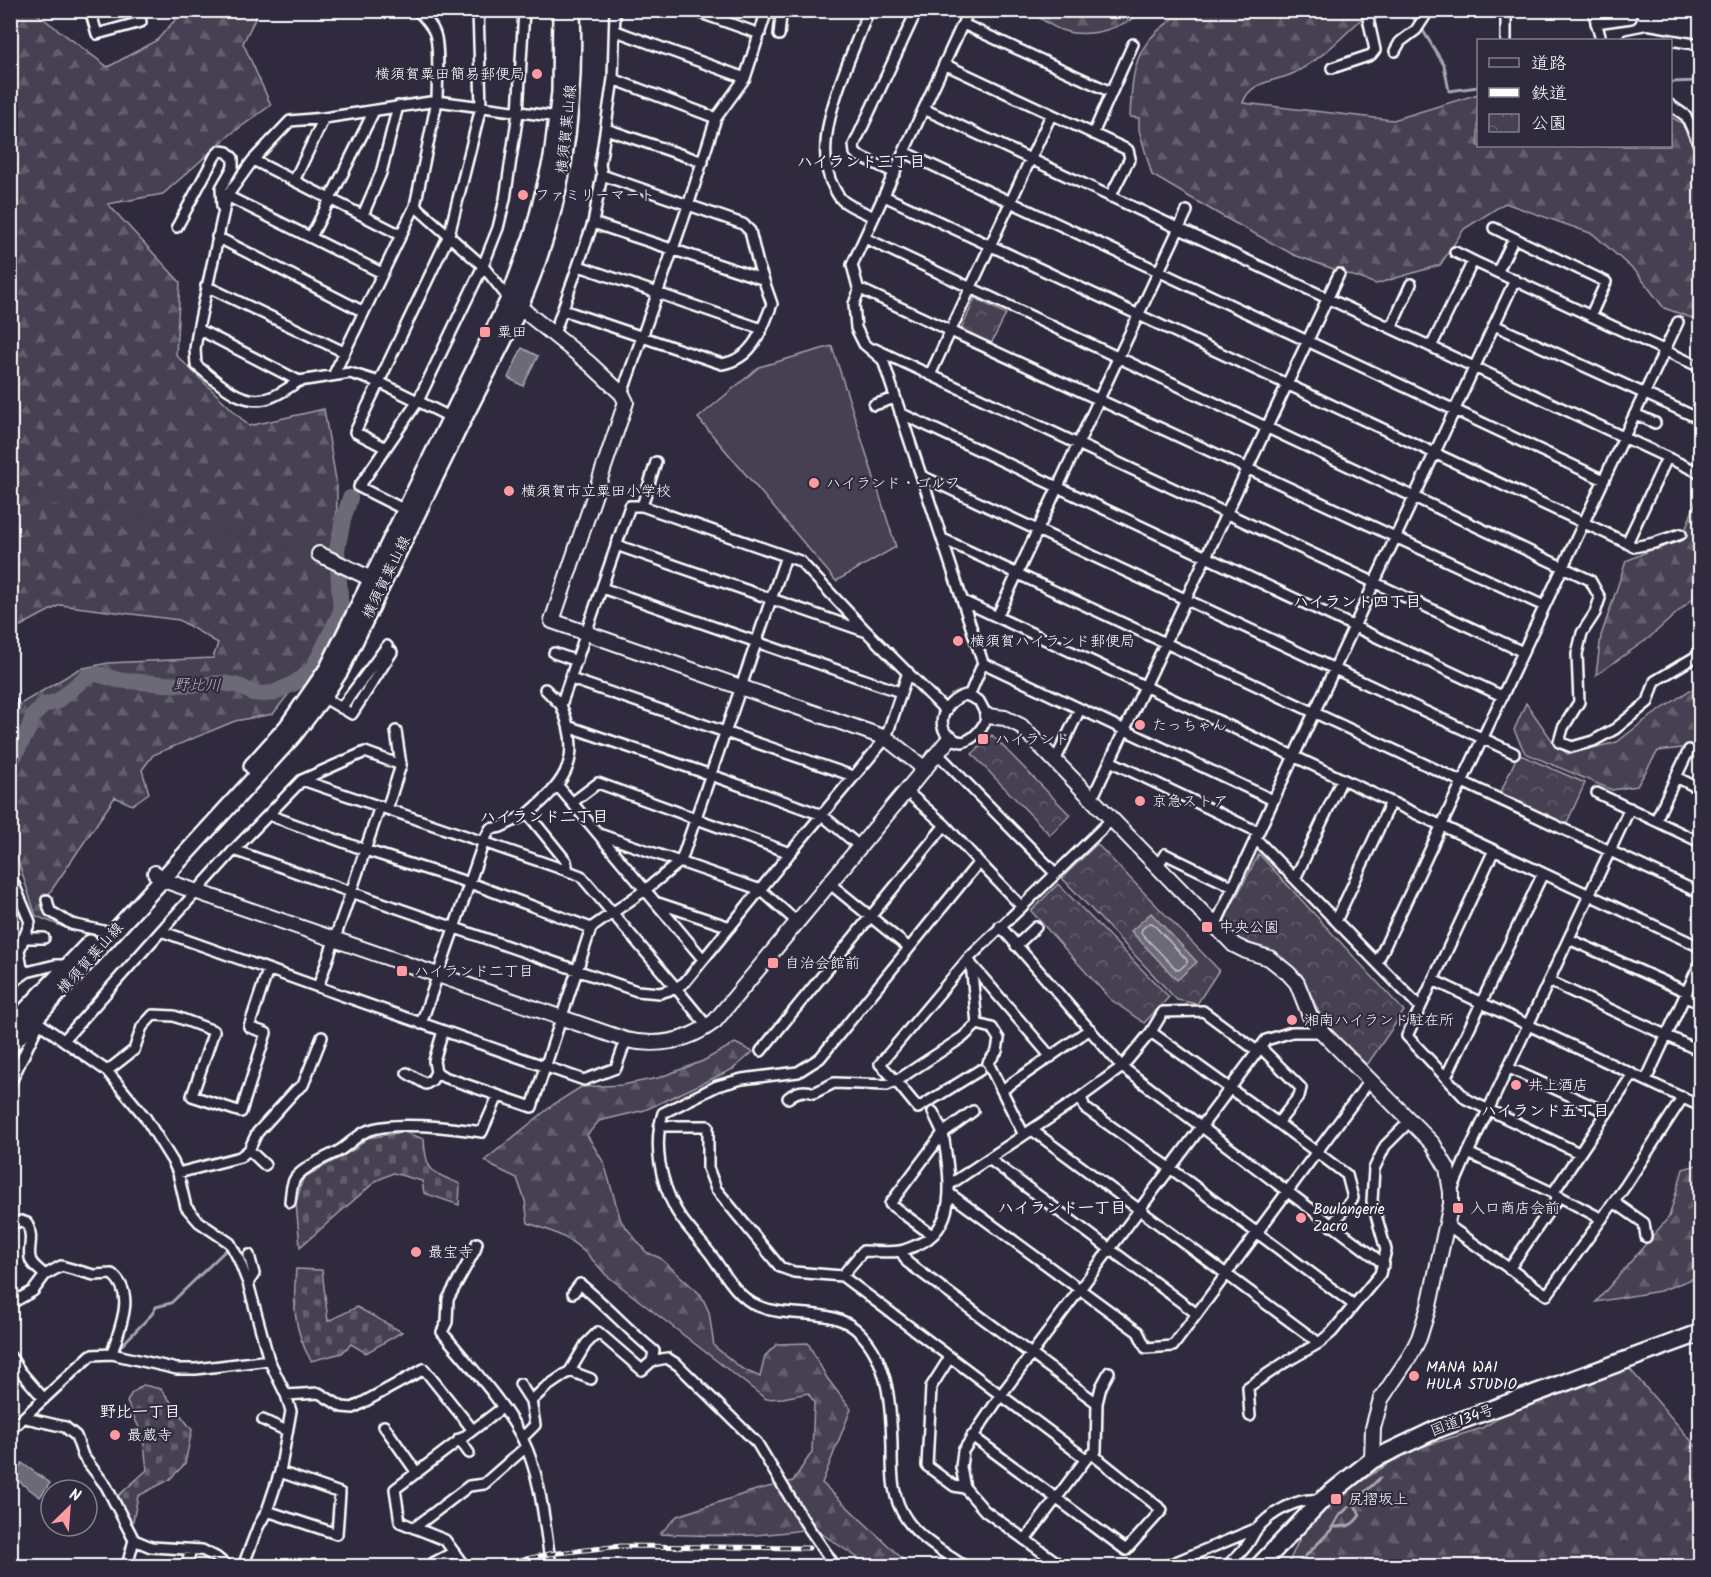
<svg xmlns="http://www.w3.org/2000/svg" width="1711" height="1577" font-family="Kalam,'Klee One',sans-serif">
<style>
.grass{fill:#464152;stroke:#a2a0a8;stroke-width:1.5}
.forest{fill:url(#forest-firs);stroke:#a2a0a8;stroke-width:1.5}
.cemetery{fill:url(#cemetery-stones);stroke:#a2a0a8;stroke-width:1.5}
.park{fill:url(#park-crowns);stroke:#a2a0a8;stroke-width:1.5}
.water{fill:#6d6a77;stroke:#a7a6ad;stroke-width:1.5}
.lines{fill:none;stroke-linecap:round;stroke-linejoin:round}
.shore{stroke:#c5c3c9;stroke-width:1.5}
.stream{stroke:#a7a6ad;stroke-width:3}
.river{stroke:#6d6a77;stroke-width:16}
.secondary-tunnel{stroke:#443f50;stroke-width:14;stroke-dasharray:14 7;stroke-linecap:butt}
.street-casing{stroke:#fff;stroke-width:14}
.secondary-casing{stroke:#fff;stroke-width:18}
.primary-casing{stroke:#fff;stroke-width:20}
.highway-casing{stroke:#fff;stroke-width:21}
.street{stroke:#2f2a3d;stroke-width:9}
.secondary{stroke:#2f2a3d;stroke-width:14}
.primary{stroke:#2f2a3d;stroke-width:15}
.highway{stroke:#2f2a3d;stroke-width:16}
.rail-casing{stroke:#fff;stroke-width:5}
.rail{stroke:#2f2a3d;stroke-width:3;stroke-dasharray:9;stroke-linecap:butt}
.poi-dot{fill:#ff9aa2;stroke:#2f2a3d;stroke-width:2}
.labels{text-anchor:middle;stroke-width:4.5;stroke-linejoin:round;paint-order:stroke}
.poi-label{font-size:15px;fill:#fff;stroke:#2f2a3d;text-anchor:start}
.street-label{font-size:15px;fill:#fff;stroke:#2f2a3d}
.neighbourhood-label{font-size:16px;font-weight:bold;fill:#fff;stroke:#2f2a3d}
.water-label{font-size:16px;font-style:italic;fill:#b6b4bb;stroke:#2f2a3d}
</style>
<defs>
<pattern id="forest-firs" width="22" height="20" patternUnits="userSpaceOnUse" patternTransform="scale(1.5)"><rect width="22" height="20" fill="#464152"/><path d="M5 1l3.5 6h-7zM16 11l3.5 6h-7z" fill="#625e6c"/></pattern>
<pattern id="cemetery-stones" width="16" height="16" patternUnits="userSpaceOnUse" patternTransform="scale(1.5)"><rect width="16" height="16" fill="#464152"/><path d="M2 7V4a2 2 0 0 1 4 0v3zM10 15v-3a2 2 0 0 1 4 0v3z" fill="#625e6c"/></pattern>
<pattern id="park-crowns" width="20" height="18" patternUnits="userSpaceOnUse" patternTransform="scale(1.5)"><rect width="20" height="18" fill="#464152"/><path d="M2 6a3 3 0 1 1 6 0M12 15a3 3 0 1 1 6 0" fill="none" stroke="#625e6c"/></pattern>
</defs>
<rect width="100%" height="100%" fill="#2f2a3d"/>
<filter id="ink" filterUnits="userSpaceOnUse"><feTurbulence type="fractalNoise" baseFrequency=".0167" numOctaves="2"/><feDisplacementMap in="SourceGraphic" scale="12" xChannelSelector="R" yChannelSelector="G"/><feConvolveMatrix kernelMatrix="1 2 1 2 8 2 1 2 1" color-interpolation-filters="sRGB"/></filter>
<g filter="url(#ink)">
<path class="grass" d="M832 346 896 547 836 581 698 418 759 367Z"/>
<path class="forest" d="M1371 10C1347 32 1322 60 1292 74 1274 82 1250 81 1243 103L1393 120 1478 94V146H1670L1671 117 1689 127 1700 155V321L1664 308 1637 273 1593 234 1505 203 1464 229 1440 265 1376 284 1294 255 1222 216 1152 175 1139 130V118L1130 117C1131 95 1132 65 1144 47 1152 33 1167 24 1179 14L1176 11Z
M11 11H33L108 67 157 40 176 19 168 11H259L243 43 271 105 231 134 163 194 108 204 180 282 176 355 249 426 324 409 337 486 335 634 273 714 235 721 153 755 142 770 149 793 132 805 115 797 42 904 78 919 73 931 36 916 11 840 10 728 22 703 79 669 108 663 213 658 218 643 179 620 60 605 11 631Z
M1029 11H1145C1123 27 1089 40 1061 30 1050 26 1039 17 1029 11Z
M1700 496V592L1649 638 1596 675 1601 636 1626 561 1683 536 1696 501Z
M1690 690H1700V750L1690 747 1658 751 1637 786 1612 790 1525 753 1514 730 1526 703 1556 746 1568 754 1617 742 1644 721Z
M735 1043 753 1052 733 1069 645 1110 599 1121 587 1135 604 1163 621 1221 646 1252 660 1258 701 1295 709 1312 714 1346 741 1368 760 1377 765 1356 777 1344 808 1343 827 1378 851 1409 822 1483 910 1566H870L813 1528C762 1538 711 1536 660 1534L677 1516 756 1490 793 1481 812 1452 814 1402 808 1393 783 1398 766 1399 606 1275C579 1243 568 1236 528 1223L525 1201 517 1178 494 1167 485 1160 554 1104 581 1087 622 1085 658 1078 703 1061Z
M1700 1164V1276L1660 1291 1596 1302 1669 1217 1683 1169Z
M1628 1367 1700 1451V1566H1287L1301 1536 1329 1502 1408 1451 1482 1428 1520 1405Z"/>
<path class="cemetery" d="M404 1132 424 1139C426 1173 431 1171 460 1184L459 1205 424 1193 422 1181 393 1173 376 1181 300 1247 296 1203 303 1178 355 1149 367 1138Z
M296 1269 322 1270 328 1321 357 1307 402 1332 366 1353 351 1344 342 1353 311 1361C293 1329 293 1304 296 1269Z
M143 1385 161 1389 192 1430 185 1464 169 1480 138 1496 132 1526 118 1496 147 1470 143 1436 127 1402 131 1394Z"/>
<path class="park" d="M975 298 1006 314 991 344 961 330Z
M992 735 1070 815 1050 835 972 754Z
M1518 754 1585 783 1565 827 1499 796Z
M1097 844 1219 970 1197 1004 1177 1000 1062 878Z
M1259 854 1404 1011 1367 1065 1323 1021 1302 975 1275 951 1240 940 1223 922Z
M1058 884 1169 997 1144 1023 1110 999 1031 911Z"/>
<path class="water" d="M522 348 538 356 523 386 508 378Z
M1151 913 1197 962 1177 980 1131 931Z
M22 1463 50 1483 40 1497 13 1477Z"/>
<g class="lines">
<path class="shore" d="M1149 923H1152L1187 960V963L1179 970 1176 969 1141 933 1142 929Z"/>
<path class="stream" d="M1407 10 1422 29 1444 65 1449 91 1478 87
M1670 82 1700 81
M118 1346 123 1344 152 1314 156 1307 171 1303 226 1250
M1332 1527C1347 1527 1352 1527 1360 1515L1354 1503
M1296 1566 1331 1530 1339 1516 1380 1478"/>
<path class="river" d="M10 764 29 728 33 716 44 705 58 701 87 676 97 674 118 680 164 684 194 685 223 683 239 686 253 693 264 694 273 693 293 684 311 672 341 612 337 550 343 520 350 498"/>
<path class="secondary-tunnel" d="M10 491 53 497 296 546 319 554"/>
<defs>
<path id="street" d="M90 10 97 34 141 22 137 10
M417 10C424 17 432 25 435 34 440 49 437 84 437 101L558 117
M692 10 760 34
M769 10 781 16 779 35
M867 10 866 17C849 63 808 142 834 188 836 192 839 197 842 200 850 207 864 212 874 217
M969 10 852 265 859 291 854 304 856 328 864 344 883 360 983 663 969 696
M1506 10V40
M1593 10 1601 40
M1596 23 1631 18
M963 24 1111 92
M616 31 745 78
M1627 40 1647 36 1700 45
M1395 51 1400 42 1416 30 1429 10
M944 64 1128 150 1130 158 1110 197
M1332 68 1371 55 1375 50 1368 18 1376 10
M613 79 716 118
M1670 105 1686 116 1700 147
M924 109 1698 472 1700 466
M606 129 703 162
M1093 134 1133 44
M904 152 1604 480
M253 160 401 235
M895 173 859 156 855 153 854 145 917 10
M294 181 324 118
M227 196 382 273
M884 196 1627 543 1667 458
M363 215 381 173 398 106
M593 223 762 279
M177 227 215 156 220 151 227 152 233 158V167L221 188 222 207
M1494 228 1514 238
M217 237 364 312
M311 237 374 111
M865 238 1590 580 1600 598 1595 613 1582 633 1577 654 1579 702 1563 728 1559 742 1572 747 1593 741 1615 729 1648 702 1655 681 1700 654
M1455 252 1473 261
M579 266 762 329
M1498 271 1514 238 1606 282 1591 315
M206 286 344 352
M858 288 1544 606
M563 310 722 364C753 359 762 330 772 304L758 264 750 231 743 224 602 175
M1494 325 1700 419
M1391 328 1411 284
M198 329 195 349 196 365C218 382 244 410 274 396 283 392 291 386 299 381
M554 334 593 223 602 175 600 165 613 79 615 10
M1431 347 1473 261 1700 367
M875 349 1523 652
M334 374 415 206
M930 375 1051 115
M622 394 688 206 716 118 745 78 767 10
M874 405 895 398
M900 413 1502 696
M1635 414 1655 423
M450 417 379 382 449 235 481 107 478 10
M386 448 355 432 379 382 350 373 299 381 198 329 227 196 253 160 290 121 324 118 437 101 415 206 483 266 509 299
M922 476 1514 753
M642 506 800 561 866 631 946 711
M405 510 359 487 418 401 483 266 498 228 505 199 518 113 524 10
M943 539 1700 893
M1627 543 1634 547 1654 543 1681 534
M616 545 864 631
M602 588 900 692
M963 601 1700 947
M997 617 1187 211
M554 653 577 661
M983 663 1273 800
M571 679 853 776
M545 689 561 705
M966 695 979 701 987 716C984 728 973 740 962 742 930 735 941 701 966 695Z
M321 696 352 714 392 652
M10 705 12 704
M341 708 387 646
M570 727 711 775 822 815 859 846
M396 731 401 765
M938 754 1056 874
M1055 761 1080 709
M1110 761 1258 832
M1676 777 1689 750
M302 780 568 871
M558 786 703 959
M905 790 945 825 979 862 820 1058 798 1072 742 1079 717 1086 663 1113C653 1144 660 1181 676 1210 685 1226 701 1241 712 1256 724 1273 738 1298 758 1306 792 1320 834 1305 861 1334 889 1363 891 1408 892 1446 892 1472 891 1498 907 1520 920 1539 945 1553 964 1566
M1597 793 1700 842
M1092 799 1339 274
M573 802 598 783 790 853
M380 806 351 892 234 850 302 780 365 752 401 765 387 809
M269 815 365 850 470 883 591 928
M1656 820 1676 777 1700 789
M599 834 761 890 797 922
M1255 838 1420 1007
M1494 850 1407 1036 1466 1099 1579 1153
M979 862 1022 907
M1160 862 1165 854 1233 887
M10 875 30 922 19 951 22 968 27 972 55 965H69
M1295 879 1342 779
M829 883 909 948
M47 900 50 911 71 924 113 933
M655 902 730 927
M1336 921 1391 802
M1000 926 1122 1067 1384 1264
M1215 926 1515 280
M161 931 234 850
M23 938H44
M1569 939 1687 992
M1016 946 1036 927
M971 963 977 1024 992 1028 999 1039 997 1051 988 1063 1024 1135
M1377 963 1678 322
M971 964 1051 1057
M1433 980 1700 1106
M1549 981 1700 1051
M10 984 27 972
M318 987 584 1080 616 1068 626 1040
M1685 997 1700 1003
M32 1018 107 1071 145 1117 173 1162 178 1173 186 1207 199 1222 230 1243 239 1260 248 1283 269 1360 286 1395 291 1411 280 1472 267 1511 258 1527 243 1566
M421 1024 484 841 490 829 501 827 528 814
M977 1024 963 1037 896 1081 880 1064 968 959 1112 819
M708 1027 676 988 685 982 790 853 886 738 908 672
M443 1031 434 1061 436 1072 444 1077 532 1107 591 928 645 890 681 861 786 556
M1151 1032 1278 1123 1347 1175 1353 1198 1331 1226
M64 1040 161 931 318 987 351 892 637 991 660 993 676 988 581 876 568 871 566 861 528 814C568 780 583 757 561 705L630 506H642L656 462
M1260 1047 1301 1088 1299 1096 1278 1123
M761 1051 945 825
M1509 1068 1606 1112
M107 1071 134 1050 142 1027 153 1015 174 1016 214 1031 192 1096 241 1112 266 1033 249 1027 268 970
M407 1073 426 1084 432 1080 436 1072
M1446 1077 1543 873
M1646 1080 1700 963
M10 1084 39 1023
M1002 1090 1090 1029
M1081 1097 1085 1108 1170 1168 1354 1305
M788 1098C796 1091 804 1089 814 1093L834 1083 887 1085 896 1081 918 1108 980 1070
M659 1126H708V1168L716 1189 780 1267 794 1272 842 1276 1086 1459
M1032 1130 1319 1343
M249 1150 265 1165
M1468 1153 1553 1193 1602 1219
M989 1159 1197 1314
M178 1173 240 1157 249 1150 257 1133 296 1090 303 1085 322 1037
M949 1185 1081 1097 1122 1067 1151 1032 1163 1012 1203 1011 1257 1051
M1452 1190 1468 1153 1630 808
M1553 1193 1633 1074
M950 1194 1138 1332 1146 1348 1173 1346 1370 1080
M290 1202C291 1194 291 1182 297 1176 305 1167 326 1157 337 1152 348 1146 357 1135 367 1131 394 1120 452 1128 482 1132L498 1096
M1614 1202 1644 1223 1646 1237
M10 1224 21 1221 27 1223C35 1239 26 1251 31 1261 34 1267 41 1271 45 1275L33 1291 10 1304
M1446 1224 1547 1295 1626 1185 1683 1097
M932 1235 890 1204 943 1133 933 1112
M477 1243 475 1250 448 1299 447 1322 442 1332C468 1364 505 1403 523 1440 542 1479 544 1524 551 1566
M901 1251 907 1262 1097 1403 1096 1451 1086 1459 1025 1540
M1509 1269 1559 1196
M45 1275 61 1266 94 1275 112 1274C137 1295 119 1327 112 1354
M842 1276 863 1251C875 1251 888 1253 900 1251 906 1250 912 1247 917 1245 962 1226 948 1170 943 1133L973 1111
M248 1283 254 1274 249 1255
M573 1293 580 1284C606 1305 628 1330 654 1351L652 1361
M10 1356 20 1371 44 1399
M950 1357 931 1387 927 1466 954 1486 965 1488
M570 1371 591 1379
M520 1384 531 1401 535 1425 522 1438
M286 1395 319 1393 342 1407 353 1408 424 1369 472 1429
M531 1401 545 1388 570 1371 586 1344 598 1332 642 1370 652 1361 667 1358 678 1365 757 1443 804 1521 835 1566
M1097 1403 1101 1387 1109 1372
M1250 1416 1248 1387 1284 1363 1319 1343 1332 1332 1380 1274 1386 1250 1372 1201 1374 1169 1385 1146 1410 1121
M26 1418 65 1427 76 1436 83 1456 106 1486 134 1540 151 1547 202 1550 216 1557 227 1566
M263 1420 287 1431
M384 1426 417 1473
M10 1430 91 1355 112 1354 177 1369H196L269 1360
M972 1436 1126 1550 1162 1510 1092 1454
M459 1439 469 1453
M267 1511 337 1534 340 1493 280 1472
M414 1528 469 1486 484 1484 526 1447
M433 1563 454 1552
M127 1566 134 1540
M186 1566 191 1550
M464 1566 445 1540 400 1522 395 1489 502 1408
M1062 1566 985 1511 965 1488 961 1467 963 1451 1001 1395 1266 1040 1292 1032H1322
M1166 1566 1258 1528
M1227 1566C1234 1559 1241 1553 1247 1545 1251 1540 1253 1534 1257 1529 1270 1513 1301 1495 1321 1501"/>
<path id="secondary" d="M512 301 590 364 622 394 626 402 552 621 886 738 925 769
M319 554 382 584
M987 716 1005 718 1021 726 1234 945 1246 951 1269 958 1288 973 1297 983 1310 1016 1322 1032 1433 1144 1447 1168 1451 1192V1204L1429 1306 1419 1338 1410 1356 1381 1399 1373 1428 1372 1460
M155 873 163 880 626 1040C658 1047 689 1041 715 1021L950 738"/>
<path id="primary" d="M252 766 287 727 328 668 509 299 534 231 552 158 560 92 561 10
M10 1027 90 943
M10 1046 293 736 323 697 340 671C378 594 416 516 454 438 475 394 499 352 519 308 562 211 576 115 572 10"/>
<path id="highway" d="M1259 1566 1321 1501 1372 1460 1435 1430 1700 1333"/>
</defs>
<use href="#street" class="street-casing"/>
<use href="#secondary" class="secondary-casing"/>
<use href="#primary" class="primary-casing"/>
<use href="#highway" class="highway-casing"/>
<use href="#street" class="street"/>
<use href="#secondary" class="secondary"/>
<use href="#primary" class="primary"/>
<use href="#highway" class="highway"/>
<defs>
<path id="rail" d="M1699 1303H1700
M494 1566 549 1554 621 1546 809 1548"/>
</defs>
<use href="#rail" class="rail-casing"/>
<use href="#rail" class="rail"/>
</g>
</g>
<g class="poi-dot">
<circle cx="537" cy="74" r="6"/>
<circle cx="523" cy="195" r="6"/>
<rect x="479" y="326" width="12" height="12" rx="3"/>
<circle cx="814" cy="483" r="6"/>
<circle cx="509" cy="491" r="6"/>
<circle cx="958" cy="641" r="6"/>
<circle cx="1140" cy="725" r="6"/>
<rect x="977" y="733" width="12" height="12" rx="3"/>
<circle cx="1140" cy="801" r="6"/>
<rect x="1201" y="921" width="12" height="12" rx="3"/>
<rect x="767" y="957" width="12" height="12" rx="3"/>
<rect x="396" y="965" width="12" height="12" rx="3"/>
<circle cx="1292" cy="1020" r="6"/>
<circle cx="1516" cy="1085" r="6"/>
<rect x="1452" y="1202" width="12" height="12" rx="3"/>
<circle cx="1301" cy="1218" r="6"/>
<circle cx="416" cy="1252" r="6"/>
<circle cx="1414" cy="1376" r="6"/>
<circle cx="115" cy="1435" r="6"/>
<rect x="1330" y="1493" width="12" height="12" rx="3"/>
</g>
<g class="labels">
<g class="poi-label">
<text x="525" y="79" text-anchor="end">横須賀粟田簡易郵便局</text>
<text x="535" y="200">ファミリーマート</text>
<text x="497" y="337">粟田</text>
<text x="826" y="488">ハイランド・ゴルフ</text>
<text x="521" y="496">横須賀市立粟田小学校</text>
<text x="970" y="646">横須賀ハイランド郵便局</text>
<text x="1152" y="730">たっちゃん</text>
<text x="995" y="744">ハイランド</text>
<text x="1152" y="806">京急ストア</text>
<text x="1219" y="932">中央公園</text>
<text x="785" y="968">自治会館前</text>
<text x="414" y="976">ハイランド二丁目</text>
<text x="1304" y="1025">湘南ハイランド駐在所</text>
<text x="1528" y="1090">井上酒店</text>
<text x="1470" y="1213">入口商店会前</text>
<text x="1313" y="1214">Boulangerie<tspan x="1313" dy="17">Zacro</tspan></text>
<text x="428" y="1257">最宝寺</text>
<text x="1426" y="1372">MANA WAI<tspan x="1426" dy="17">HULA STUDIO</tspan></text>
<text x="127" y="1440">最蔵寺</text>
<text x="1348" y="1504">尻摺坂上</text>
</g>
<g class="street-label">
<text transform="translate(566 129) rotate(-84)" y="5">横須賀葉山線</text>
<text transform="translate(386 577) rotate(-64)" y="5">横須賀葉山線</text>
<text transform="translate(90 958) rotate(-48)" y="5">横須賀葉山線</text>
<text transform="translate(1462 1420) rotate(-20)" y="5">国道134号</text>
</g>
<g class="neighbourhood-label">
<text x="861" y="167">ハイランド三丁目</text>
<text x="1357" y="607">ハイランド四丁目</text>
<text x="544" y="822">ハイランド二丁目</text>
<text x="1545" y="1116">ハイランド五丁目</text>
<text x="1062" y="1213">ハイランド一丁目</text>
<text x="140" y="1417">野比一丁目</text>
</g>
<g class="water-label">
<text transform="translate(197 684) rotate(1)" y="6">野比川</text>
</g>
</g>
<rect width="1711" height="1577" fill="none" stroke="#2f2a3d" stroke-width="36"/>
<rect x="18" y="18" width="1675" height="1541" fill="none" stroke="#fff" stroke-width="2" filter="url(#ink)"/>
<rect x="1477" y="39" width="195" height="108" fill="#2f2a3d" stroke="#827f8b" stroke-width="1.5"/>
<rect x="1489" y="58" width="30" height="9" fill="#2f2a3d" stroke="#827f8b" stroke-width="1.5"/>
<text x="1531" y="69" font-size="18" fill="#ffffff">道路</text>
<rect x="1489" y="88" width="30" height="9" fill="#ffffff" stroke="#827f8b" stroke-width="1.5"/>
<text x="1531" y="99" font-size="18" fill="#ffffff">鉄道</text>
<rect x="1489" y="114" width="30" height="18" fill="url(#park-crowns)" stroke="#827f8b" stroke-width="1.5"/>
<text x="1531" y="129" font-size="18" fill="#ffffff">公園</text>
<g transform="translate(69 1508) rotate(25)"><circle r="28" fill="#2f2a3d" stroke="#827f8b" stroke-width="1.5"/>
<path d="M0-4.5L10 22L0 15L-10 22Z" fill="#ff9aa2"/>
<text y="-9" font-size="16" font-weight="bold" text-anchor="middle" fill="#ffffff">N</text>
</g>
</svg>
